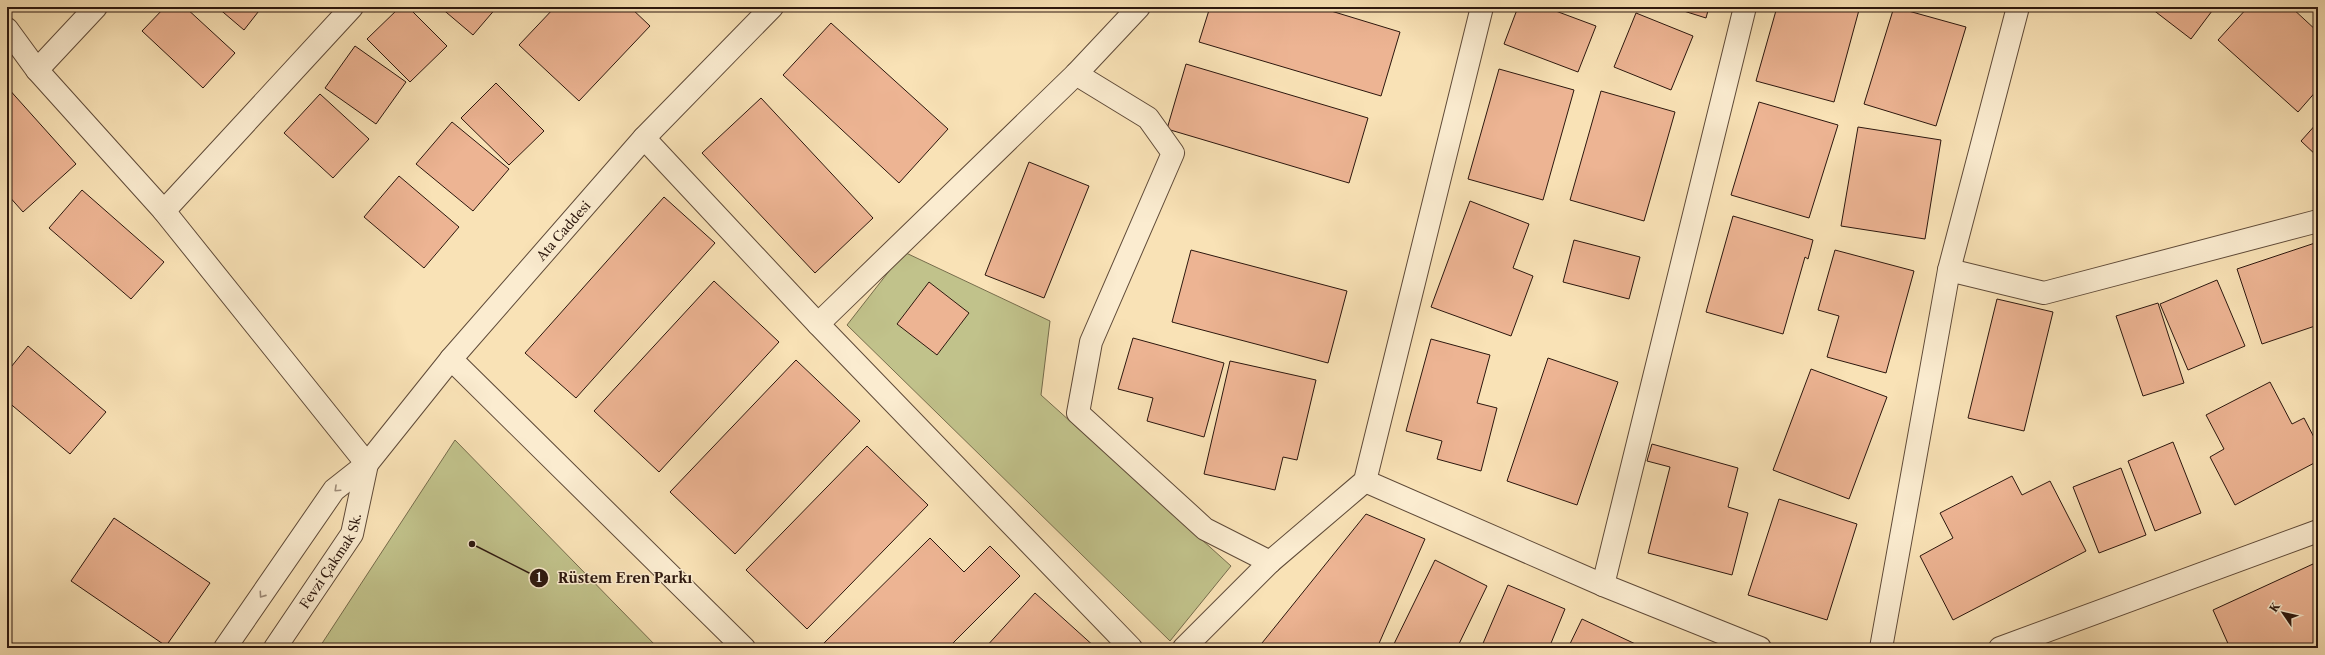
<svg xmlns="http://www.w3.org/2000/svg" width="2325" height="655" font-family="'Libre Caslon Text',serif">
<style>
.green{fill:#c1c28b;stroke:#766c4c}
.building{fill:#edb493;stroke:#2c170e}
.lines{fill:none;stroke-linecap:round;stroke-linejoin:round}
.minor-casing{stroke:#5f4a38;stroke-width:24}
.minor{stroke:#fbecd0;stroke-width:22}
.oneway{stroke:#9e8c79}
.labels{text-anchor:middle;stroke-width:3;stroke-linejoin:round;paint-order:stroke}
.street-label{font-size:13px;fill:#2c170e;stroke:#fbecd0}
.leader{fill:none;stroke:#2c170e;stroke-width:1.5}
.callout-dot{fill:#2c170e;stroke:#fbecd0;stroke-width:1.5}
.mark-label{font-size:12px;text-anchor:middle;font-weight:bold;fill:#fff}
.callout-label{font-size:14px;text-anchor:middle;font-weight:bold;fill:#2c170e;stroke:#fbecd0;stroke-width:3;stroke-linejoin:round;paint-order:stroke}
</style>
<rect width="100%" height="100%" fill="#f9e2b6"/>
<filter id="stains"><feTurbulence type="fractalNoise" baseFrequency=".005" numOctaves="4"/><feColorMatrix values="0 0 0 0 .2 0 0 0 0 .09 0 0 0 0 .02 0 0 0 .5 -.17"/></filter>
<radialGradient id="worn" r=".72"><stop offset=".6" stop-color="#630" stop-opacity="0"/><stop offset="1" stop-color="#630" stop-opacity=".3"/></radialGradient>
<path class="green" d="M904 252 1050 321 1041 395 1231 566 1170 641 847 325Z
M455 440 658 648H319Z"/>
<path class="building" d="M165 7H185L235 53 203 88 142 31Z
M217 7H262L244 30Z
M400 7H408L447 46 410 82 367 39Z
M440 7H497L473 35Z
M555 7H630L650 26 579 101 519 45Z
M1210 7H1318L1400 32 1381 96 1199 42Z
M1518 7H1545L1596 26 1578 72 1504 44Z
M1671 7H1709L1706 18Z
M1777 7H1847L1859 10 1834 102 1756 81Z
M1894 7 1966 27 1936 126 1864 104Z
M2154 7H2215L2191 39 2152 9Z
M2248 7H2291L2318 32V89L2298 112 2218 40Z
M1636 13 1693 36 1671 90 1614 67Z
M831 23 948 129 899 183 783 75Z
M355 46 406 82 376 124 325 88Z
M1186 64 1368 118 1349 183 1167 129Z
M1499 69 1574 90 1543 200 1468 179Z
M496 83 544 131 509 165 461 118Z
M7 87 76 164 23 212 7 194Z
M1601 91 1675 112 1644 221 1570 200Z
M320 94 369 139 333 178 284 133Z
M761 98 873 218 815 273 702 153Z
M1759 102 1838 125 1809 218 1731 195Z
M452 122 509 169 473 211 416 164Z
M2318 122V157L2301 141Z
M1858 127 1941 140 1925 239 1841 226Z
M1029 162 1089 186 1044 298 985 275Z
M399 176 459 227 424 268 364 217Z
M82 190 164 262 131 299 49 228Z
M664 197 715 243 576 398 525 353Z
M1470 201 1529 224 1513 268 1533 276 1511 336 1431 307Z
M1733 216 1813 240 1808 259 1805 257 1783 334 1706 312Z
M1574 240 1640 257 1629 299 1563 282Z
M2318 242V325L2262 344 2237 269Z
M1191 250 1347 291 1328 363 1172 322Z
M1835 250 1914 271 1886 373 1827 357 1839 316 1818 310Z
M2217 280 2245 346 2188 370 2160 304Z
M714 281 779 342 659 472 594 411Z
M929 282 969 313 937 355 897 324Z
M1997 299 2053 312 2024 431 1968 418Z
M2158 303 2184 383 2143 396 2116 316Z
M1133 338 1224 363 1204 437 1147 421 1153 398 1118 389Z
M1431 339 1490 355 1477 403 1497 408 1481 471 1437 459 1442 441 1406 431Z
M28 346 106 412 70 454 7 401V372Z
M1548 358 1618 382 1577 505 1507 481Z
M796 360 860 421 735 554 670 492Z
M1230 361 1316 380 1297 460 1283 457 1275 490 1204 474Z
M1811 369 1887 397 1849 499 1773 470Z
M2270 382 2292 424 2304 418 2318 445V461L2235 505 2210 457 2224 449 2206 415Z
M2173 442 2201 513 2155 531 2128 461Z
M1652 444 1738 468 1728 507 1748 513 1732 575 1648 553 1670 467 1647 461Z
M867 446 928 505 807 629 746 570Z
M2121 468 2146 535 2099 553 2073 487Z
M2012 476 2022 495 2050 481 2086 551 1953 620 1920 556 1953 538 1940 513Z
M1779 499 1857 524 1827 620 1748 595Z
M1366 514 1425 539 1377 648H1258Z
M114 518 210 583 166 646 71 581Z
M930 538 964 572 990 546 1020 576 948 648H827L823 644Z
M1435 560 1487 586 1457 648H1392Z
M2313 564 2318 576V648H2230L2213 610Z
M1508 585 1565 609 1549 648H1481Z
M1035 593 1096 648H985Z
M1582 619 1644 648H1568Z"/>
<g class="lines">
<defs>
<g id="minor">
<path d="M7 29 37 70 164 211 367 464"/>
<path d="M37 70 96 7"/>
<path d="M1076 74 1148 118 1173 153 1091 342 1078 413 1205 529 1270 562"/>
<path d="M644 138 818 324 1131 648"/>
<path d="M164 211 352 7"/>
<path d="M1949 270 2044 293 2318 221"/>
<path d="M818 324 1076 74 1139 7"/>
<path d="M451 359 744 648"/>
<path d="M1365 481 1603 585 1760 648"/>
<path d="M1603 585 1745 7"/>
<path id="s1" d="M225 648 334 490 367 464 451 359 644 138 772 7"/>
<path id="s2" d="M275 648 352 534 367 464"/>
<path d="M1184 648 1270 562 1365 481 1482 7"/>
<path d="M1881 648 1949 270 2018 7"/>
<path d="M2000 648 2318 531"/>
</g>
</defs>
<use href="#minor" class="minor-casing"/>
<use href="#minor" class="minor"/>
</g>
<defs><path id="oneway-chevron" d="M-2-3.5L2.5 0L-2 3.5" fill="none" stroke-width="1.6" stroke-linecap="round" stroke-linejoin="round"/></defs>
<g class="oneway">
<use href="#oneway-chevron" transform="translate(337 489) rotate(137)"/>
<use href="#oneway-chevron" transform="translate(262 595) rotate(125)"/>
</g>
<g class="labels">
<g class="street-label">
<text dy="5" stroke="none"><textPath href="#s1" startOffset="539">Ata Caddesi</textPath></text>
<text dy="5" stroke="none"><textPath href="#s2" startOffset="104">Fevzi Çakmak Sk.</textPath></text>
</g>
</g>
<path class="leader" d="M472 544L539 578"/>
<g class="callout-dot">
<circle cx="472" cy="544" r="4"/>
<circle cx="539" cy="578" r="10"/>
</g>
<g class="mark-label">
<text x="539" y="582">1</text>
</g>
<g class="callout-label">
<text x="625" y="583">Rüstem Eren Parkı</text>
</g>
<rect width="2325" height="655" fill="none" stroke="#f9e2b6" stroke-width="24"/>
<rect x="8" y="8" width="2309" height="639" fill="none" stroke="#2c170e" stroke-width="2"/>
<rect x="12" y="12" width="2301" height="631" fill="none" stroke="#2c170e"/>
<g transform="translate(2283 613) rotate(304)" stroke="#fbecd0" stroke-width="3" paint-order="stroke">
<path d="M0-3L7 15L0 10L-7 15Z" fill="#2c170e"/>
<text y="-6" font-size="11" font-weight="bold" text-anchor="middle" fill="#2c170e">K</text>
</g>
<rect width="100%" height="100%" filter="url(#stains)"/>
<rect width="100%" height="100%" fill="url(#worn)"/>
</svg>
